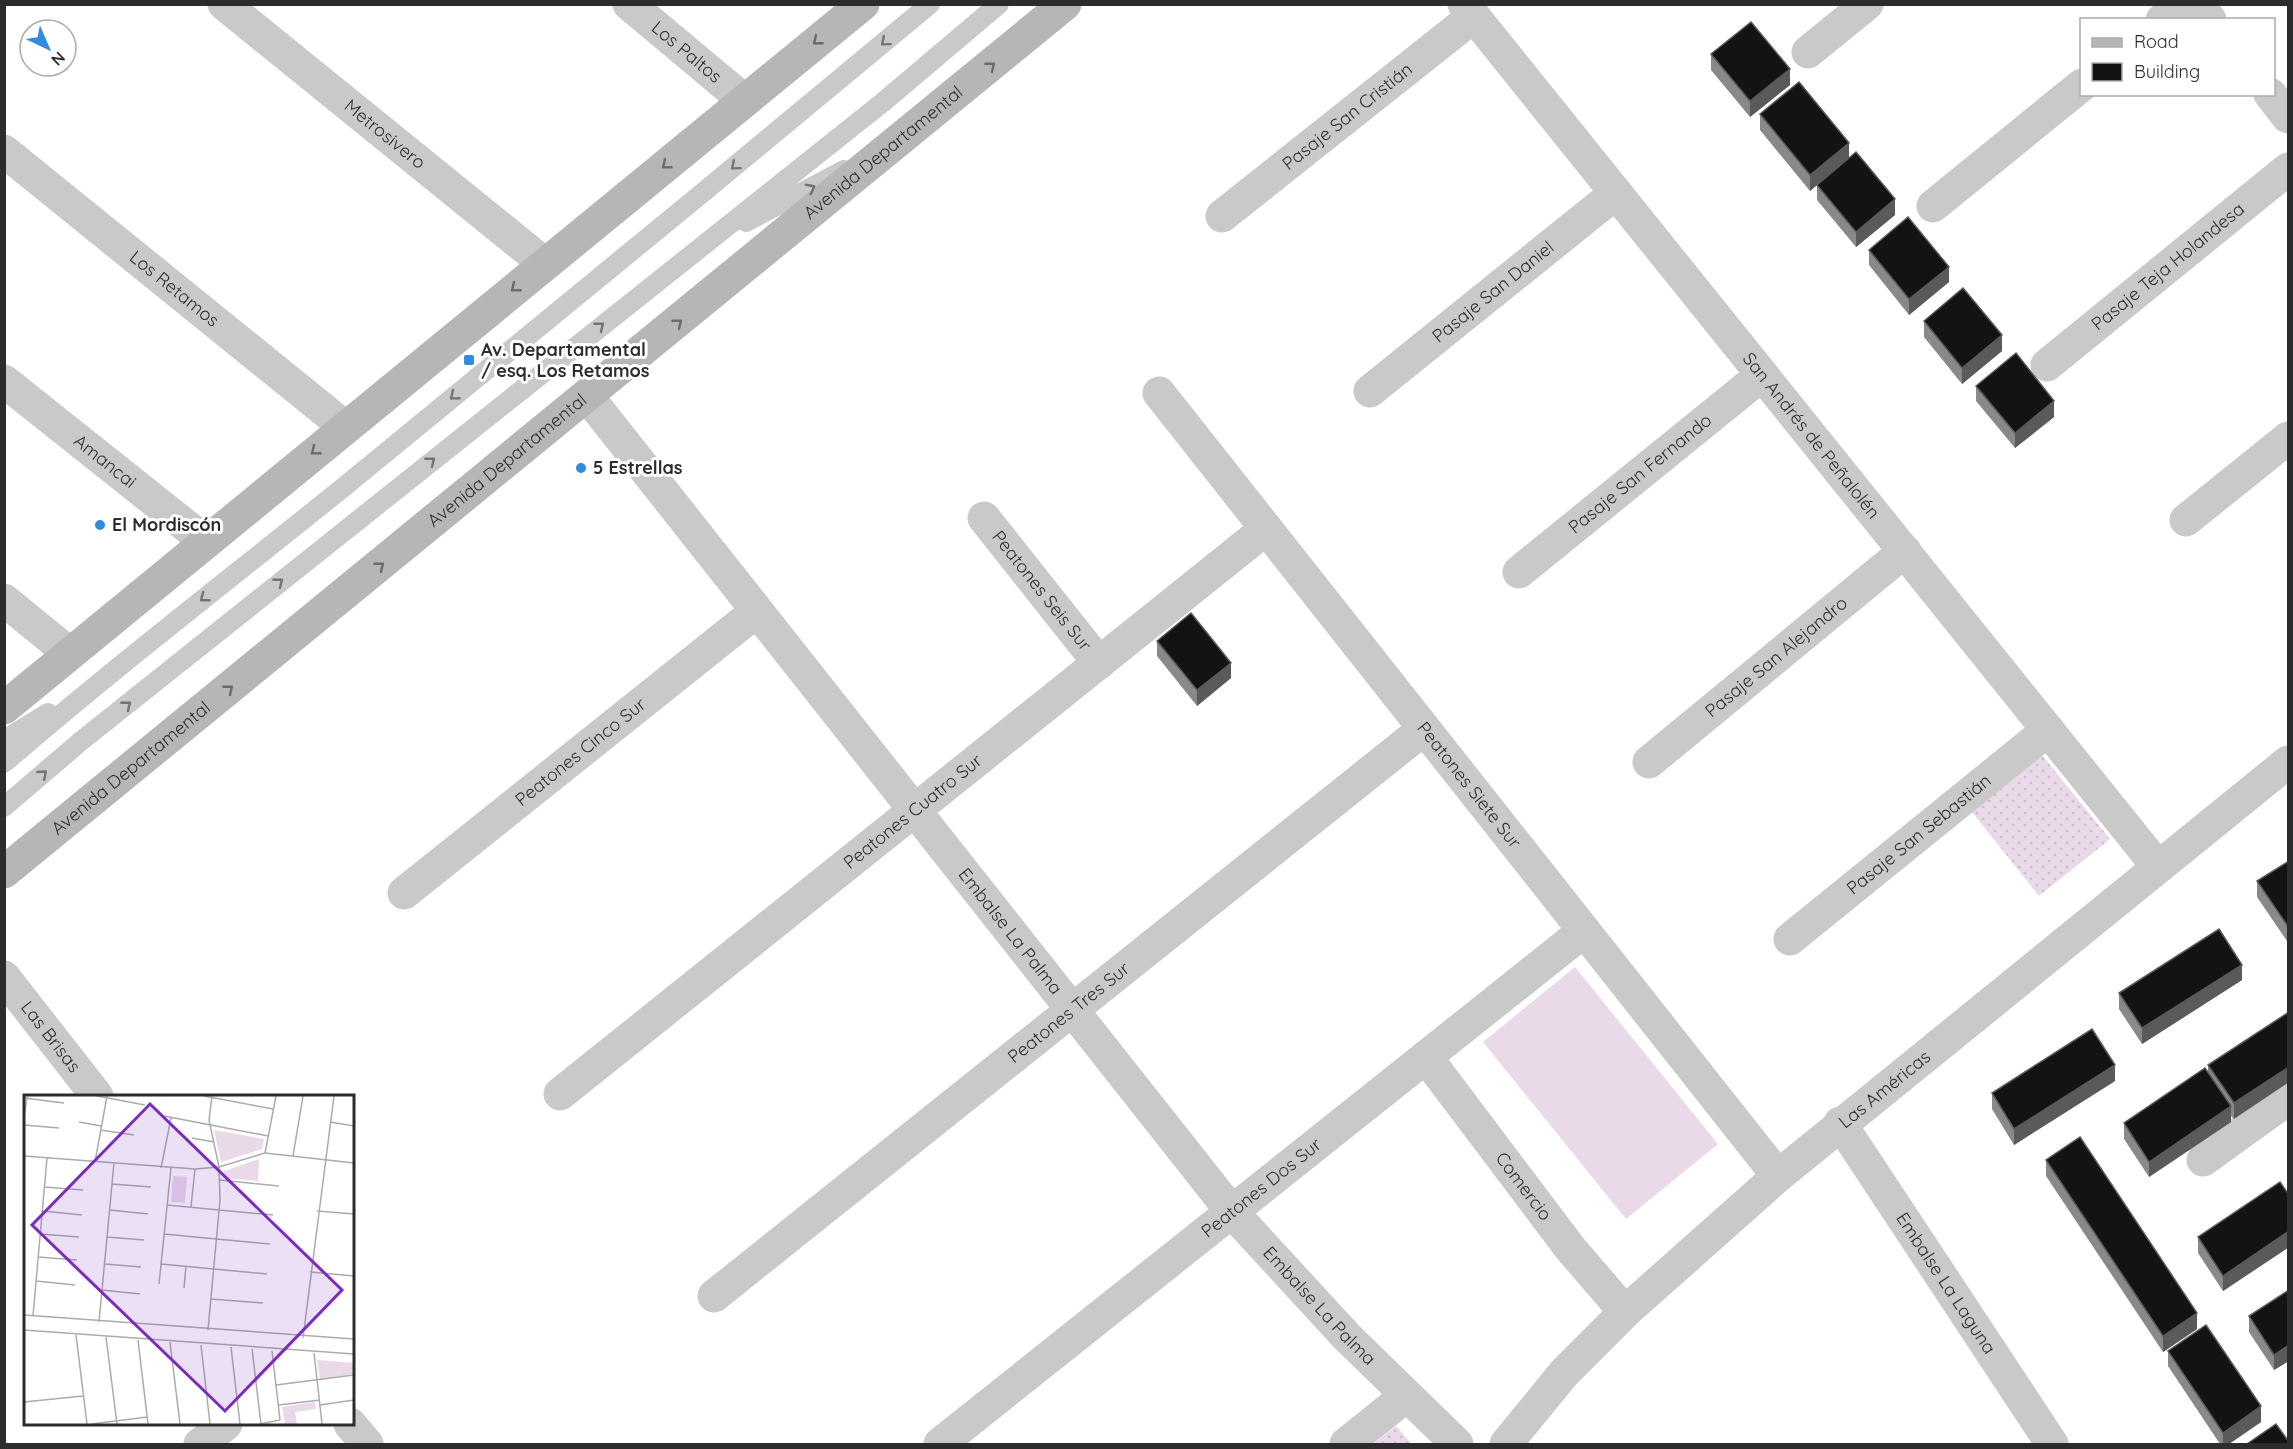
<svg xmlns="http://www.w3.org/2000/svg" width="2293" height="1449" font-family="Quicksand,sans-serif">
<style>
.grass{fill:url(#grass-dots)}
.garden{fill:#eadae9}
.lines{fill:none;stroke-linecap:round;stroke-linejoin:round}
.service{stroke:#c9c9c9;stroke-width:20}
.minor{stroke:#c9c9c9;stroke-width:33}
.secondary{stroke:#b6b6b6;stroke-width:33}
.wall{fill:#898989}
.shaded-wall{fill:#5a5a5a}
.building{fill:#131313;stroke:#5a5a5a;stroke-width:1.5}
.oneway{stroke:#6a6a6a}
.oneway2{stroke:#737373}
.poi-dot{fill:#338bdf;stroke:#fff;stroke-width:2}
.labels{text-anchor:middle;stroke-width:6;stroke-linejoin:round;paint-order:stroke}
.street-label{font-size:18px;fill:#2c2c2c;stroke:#fff}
.poi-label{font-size:18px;font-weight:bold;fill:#2c2c2c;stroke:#fff;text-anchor:start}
.inset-road{fill:none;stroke:#ababab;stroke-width:1.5}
.view{fill:#7b2cbf;fill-opacity:0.15;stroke:#7b2cbf;stroke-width:3}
.inset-edge{fill:none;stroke:#2c2c2c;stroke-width:3}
</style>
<defs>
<pattern id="grass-dots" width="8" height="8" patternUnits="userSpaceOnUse" patternTransform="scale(1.5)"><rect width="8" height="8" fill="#eadae9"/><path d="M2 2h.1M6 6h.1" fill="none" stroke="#c9bbc8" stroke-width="1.8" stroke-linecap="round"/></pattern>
</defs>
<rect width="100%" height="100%" fill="#fff"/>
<path class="grass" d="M2037 749 2110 839 2039 896 1967 806Z
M1396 1426 1412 1444H1373Z"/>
<path class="garden" d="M1575 967 1718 1144 1626 1219 1483 1042Z"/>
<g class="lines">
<path class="service" d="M746 222 844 170
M4 740 48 713
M4 763C115 667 231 578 345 486 541 326 736 166 930 4
M4 807 81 741 882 103 999 4"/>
<g class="minor">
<path id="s1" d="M224 4 545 264"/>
<path id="s2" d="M629 4 745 101"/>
<path id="s3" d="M1464 4 2158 867"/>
<path d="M2198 4 2210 20"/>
<path d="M2162 20 2180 4"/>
<path d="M1808 52 1867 4"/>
<path d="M2270 94 2288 117"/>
<path id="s4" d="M4 151 345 427"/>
<path d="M1933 206 2082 85"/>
<path id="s5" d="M1222 216 1474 16"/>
<path id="s6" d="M2047 365 2288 169"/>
<path id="s7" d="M4 381 205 541"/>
<path id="s8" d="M1370 391 1616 193"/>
<path id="s9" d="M1159 393 1778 1176"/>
<path id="s10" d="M588 397 1232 1212 1347 1337 1457 1444"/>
<path id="s11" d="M984 518 1099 663"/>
<path d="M2186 520 2288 438"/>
<path id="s12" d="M1519 572 1762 375"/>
<path d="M4 600 69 653"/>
<path id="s13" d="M1649 762 1905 551"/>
<path id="s14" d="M404 893 757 611"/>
<path id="s15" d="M1790 939 2048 730"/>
<path id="s16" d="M4 977 97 1096"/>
<path id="s17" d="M1426 1057 1570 1248 1625 1312"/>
<path id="s18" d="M560 1094 1266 529"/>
<path id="s19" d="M1840 1123 2052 1444"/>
<path d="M2203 1160 2288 1099"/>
<path id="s20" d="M714 1296 1424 729"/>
<path d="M350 1424 367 1444"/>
<path d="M200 1444 226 1424"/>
<path id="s21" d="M940 1444 1584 931"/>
<path d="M1346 1444 1406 1396"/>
<path id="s22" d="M1506 1444 1564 1373 1625 1312 1778 1176 2288 762"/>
</g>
<g class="secondary">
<path d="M4 708 863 4"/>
<path id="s23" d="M4 872 1065 4"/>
</g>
</g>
<path class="wall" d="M1711 54 1790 85 1750 117 1711 70Z
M1760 114 1849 158 1895 215 1856 247 1817 200V185L1810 191 1760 130Z
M1869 250 1949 282 1909 315 1869 265Z
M1924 321 2002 351 1962 384 1924 337Z
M1976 386 2054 417 2015 448 1976 401Z
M1157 641 1231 678 1197 706 1157 656Z
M2289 861V944L2257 897V881Z
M2242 980 2142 1044 2119 1009V993Z
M2289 1012 2234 1119 2231 1116V1122L2149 1177 2124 1139V1123L2208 1072V1065Z
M2115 1081 2014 1145 1992 1109V1093Z
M2046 1160 2197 1329 2163 1352 2046 1176Z
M2288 1178H2289V1247L2223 1291 2198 1253V1237L2288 1194Z
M2289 1290V1361L2274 1370 2249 1332V1316Z
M2168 1351 2261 1422 2229 1444H2220L2168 1366Z"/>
<path class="shaded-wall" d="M1790 69V85L1750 117V101Z
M1849 143V158L1810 191V175Z
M1895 199V215L1856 247V232Z
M1949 267V282L1909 315V299Z
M2002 335V351L1962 384V368Z
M2054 401V417L2015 448V433Z
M1231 663V678L1197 706V690Z
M2242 965V980L2142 1044V1028Z
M2115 1065V1081L2014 1145V1129Z
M2289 1067V1082L2234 1119V1103Z
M2231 1106V1122L2149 1177V1162Z
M2289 1231V1247L2223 1291V1276Z
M2197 1313V1329L2163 1352V1336Z
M2289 1345V1361L2274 1370V1355Z
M2261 1406V1422L2229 1444H2223V1433Z"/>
<path class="building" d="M1751 22 1790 69 1750 101 1711 54Z
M1799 82 1849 143 1810 175 1760 114Z
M1856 152 1895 199 1856 232 1817 185Z
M1908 217 1949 267 1909 299 1869 250Z
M1963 288 2002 335 1962 368 1924 321Z
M2016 353 2054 401 2015 433 1976 386Z
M1191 613 1231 663 1197 690 1157 641Z
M2289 861V928L2257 881Z
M2219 929 2242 965 2142 1028 2119 993Z
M2289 1012V1067L2234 1103 2208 1065Z
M2092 1029 2115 1065 2014 1129 1992 1093Z
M2205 1068 2231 1106 2149 1162 2124 1123Z
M2080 1137 2197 1313 2163 1336 2046 1160Z
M2280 1182 2289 1195V1231L2223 1276 2198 1237Z
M2289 1290V1345L2274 1355 2249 1316Z
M2206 1325 2261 1406 2223 1433 2168 1351Z
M2276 1424 2289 1442V1444H2247Z"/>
<defs><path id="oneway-chevron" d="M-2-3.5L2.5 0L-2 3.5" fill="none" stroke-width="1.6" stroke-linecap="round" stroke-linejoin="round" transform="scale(1.5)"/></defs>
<g class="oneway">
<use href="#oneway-chevron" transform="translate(817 41) rotate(141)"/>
<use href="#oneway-chevron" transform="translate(991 66) rotate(-39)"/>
<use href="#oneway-chevron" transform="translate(666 165) rotate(141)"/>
<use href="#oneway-chevron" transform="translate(515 288) rotate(141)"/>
<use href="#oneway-chevron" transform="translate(678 323) rotate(-39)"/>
<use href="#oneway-chevron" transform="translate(315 451) rotate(141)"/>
<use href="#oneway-chevron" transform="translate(380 566) rotate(-39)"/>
<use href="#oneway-chevron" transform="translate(229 689) rotate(-39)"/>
</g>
<g class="oneway2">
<use href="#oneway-chevron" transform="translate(885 42) rotate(140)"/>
<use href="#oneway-chevron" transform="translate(735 166) rotate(140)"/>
<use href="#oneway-chevron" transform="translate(811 188) rotate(-28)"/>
<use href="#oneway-chevron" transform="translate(600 326) rotate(-39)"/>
<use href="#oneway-chevron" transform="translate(454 396) rotate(141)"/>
<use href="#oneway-chevron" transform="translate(431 461) rotate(-39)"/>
<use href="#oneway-chevron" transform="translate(279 582) rotate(-39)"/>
<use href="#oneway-chevron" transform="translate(204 598) rotate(142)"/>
<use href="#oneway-chevron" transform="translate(127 705) rotate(-39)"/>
<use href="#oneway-chevron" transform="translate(43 774) rotate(-41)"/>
</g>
<g class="poi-dot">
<rect x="463" y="354" width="12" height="12" rx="3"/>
<circle cx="581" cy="468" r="6"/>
<circle cx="100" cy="525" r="6"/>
</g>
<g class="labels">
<g class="street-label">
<text dy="6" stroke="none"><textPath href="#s2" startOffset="75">Los Paltos</textPath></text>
<text dy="6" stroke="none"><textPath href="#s5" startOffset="160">Pasaje San Cristián</textPath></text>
<text dy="6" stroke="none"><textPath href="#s1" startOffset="207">Metrosivero</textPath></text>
<text dy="6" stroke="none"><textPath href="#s23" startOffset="1136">Avenida Departamental</textPath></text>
<text dy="6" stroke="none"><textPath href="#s6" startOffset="156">Pasaje Teja Holandesa</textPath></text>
<text dy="6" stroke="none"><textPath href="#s4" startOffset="219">Los Retamos</textPath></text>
<text dy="6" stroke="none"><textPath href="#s8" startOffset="158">Pasaje San Daniel</textPath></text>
<text dy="6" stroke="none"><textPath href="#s3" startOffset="554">San Andrés de Peñalolén</textPath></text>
<text dy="6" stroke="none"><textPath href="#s7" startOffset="129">Amancai</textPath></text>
<text dy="6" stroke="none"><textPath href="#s23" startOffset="650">Avenida Departamental</textPath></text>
<text dy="6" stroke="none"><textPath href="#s12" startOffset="156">Pasaje San Fernando</textPath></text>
<text dy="6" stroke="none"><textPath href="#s11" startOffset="93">Peatones Seis Sur</textPath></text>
<text dy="6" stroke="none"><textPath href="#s13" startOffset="165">Pasaje San Alejandro</textPath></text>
<text dy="6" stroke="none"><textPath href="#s14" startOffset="226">Peatones Cinco Sur</textPath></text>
<text dy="6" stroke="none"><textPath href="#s23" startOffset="164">Avenida Departamental</textPath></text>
<text dy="6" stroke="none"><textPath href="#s9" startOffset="500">Peatones Siete Sur</textPath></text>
<text dy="6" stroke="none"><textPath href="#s18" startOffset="452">Peatones Cuatro Sur</textPath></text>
<text dy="6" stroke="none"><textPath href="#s15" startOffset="166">Pasaje San Sebastián</textPath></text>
<text dy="6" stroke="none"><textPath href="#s10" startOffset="681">Embalse La Palma</textPath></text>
<text dy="6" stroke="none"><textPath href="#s20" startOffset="454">Peatones Tres Sur</textPath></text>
<text dy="6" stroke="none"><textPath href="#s16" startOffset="76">Las Brisas</textPath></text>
<text dy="6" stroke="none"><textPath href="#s22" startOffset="520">Las Américas</textPath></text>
<text dy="6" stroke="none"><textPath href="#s17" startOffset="162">Comercio</textPath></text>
<text dy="6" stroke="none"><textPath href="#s21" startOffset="411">Peatones Dos Sur</textPath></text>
<text dy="6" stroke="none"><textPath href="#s19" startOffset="192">Embalse La Laguna</textPath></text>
<text dy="6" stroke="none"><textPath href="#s10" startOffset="1167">Embalse La Palma</textPath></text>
</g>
<g class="poi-label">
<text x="481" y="356">Av. Departamental<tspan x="481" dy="21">/ esq. Los Retamos</tspan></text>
<text x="593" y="474">5 Estrellas</text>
<text x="112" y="531">El Mordiscón</text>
</g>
</g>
<g transform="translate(24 1095)">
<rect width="330" height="330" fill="#fff"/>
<path d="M190 35 240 44 238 54 197 67ZM235 64 234 86 199 83 200 76ZM293 265 330 268V279L296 284ZM291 307 292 314 271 317 273 329H255L261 328 258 312Z" fill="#eadae9"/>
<path d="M149 81 163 82 161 108 147 107Z" fill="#eadae9"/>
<path class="inset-road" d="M73 1 121 10M180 1 249 14M0 3 40 8M140 21 244 41M0 22 3 2M55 27 77 31M306 27 330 31M0 30 35 33M76 35 110 40M168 43 190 47M241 58 252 1M0 61 171 74 195 72 241 58 330 68M269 61 279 1M71 67 83 1M137 73 147 23M196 85 255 91M88 89 127 92M21 92 59 95M143 110 249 120M167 112 171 74M86 115 124 119M19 116 58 120M293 116 330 119M16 139 55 142M140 139 246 149M83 142 120 145M14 162 53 165M81 169 117 172M137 169 243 179M286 177 330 181M12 186 51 190M135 189 147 73M160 193 162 171M78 195 116 199M187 204 239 208M0 220 330 244M9 221 23 63M75 227 90 68M0 235 330 259M184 235 196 105 195 72 185 25 188 1M52 240 63 329M82 242 93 329M279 243 310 1M114 245 124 329M146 247 156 329M177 250 186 329M207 252 216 329M228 254 237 329M290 258 298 329M252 290 330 280M0 307 59 301M255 310 296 305M296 310 330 305M68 329 123 322M236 329 256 325 248 256"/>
<path class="view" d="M126 9 318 195 201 316 8 130Z"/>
<rect width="330" height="330" class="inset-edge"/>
</g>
<rect width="2293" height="1449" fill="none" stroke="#2c2c2c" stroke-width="12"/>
<rect x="2080" y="18" width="195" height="78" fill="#ffffff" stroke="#ababab" stroke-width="1.5"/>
<rect x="2092" y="38" width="30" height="9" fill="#b6b6b6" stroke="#ababab" stroke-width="1.5"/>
<text x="2134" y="48" font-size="18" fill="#2c2c2c">Road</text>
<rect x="2092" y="63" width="30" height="18" fill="#131313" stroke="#ababab" stroke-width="1.5"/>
<text x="2134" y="78" font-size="18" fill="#2c2c2c">Building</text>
<g transform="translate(48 48) rotate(136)"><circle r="28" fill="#ffffff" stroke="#ababab" stroke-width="1.5"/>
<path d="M0-4.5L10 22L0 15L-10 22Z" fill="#338bdf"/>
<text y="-9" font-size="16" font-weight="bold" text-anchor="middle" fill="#2c2c2c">N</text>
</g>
</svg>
